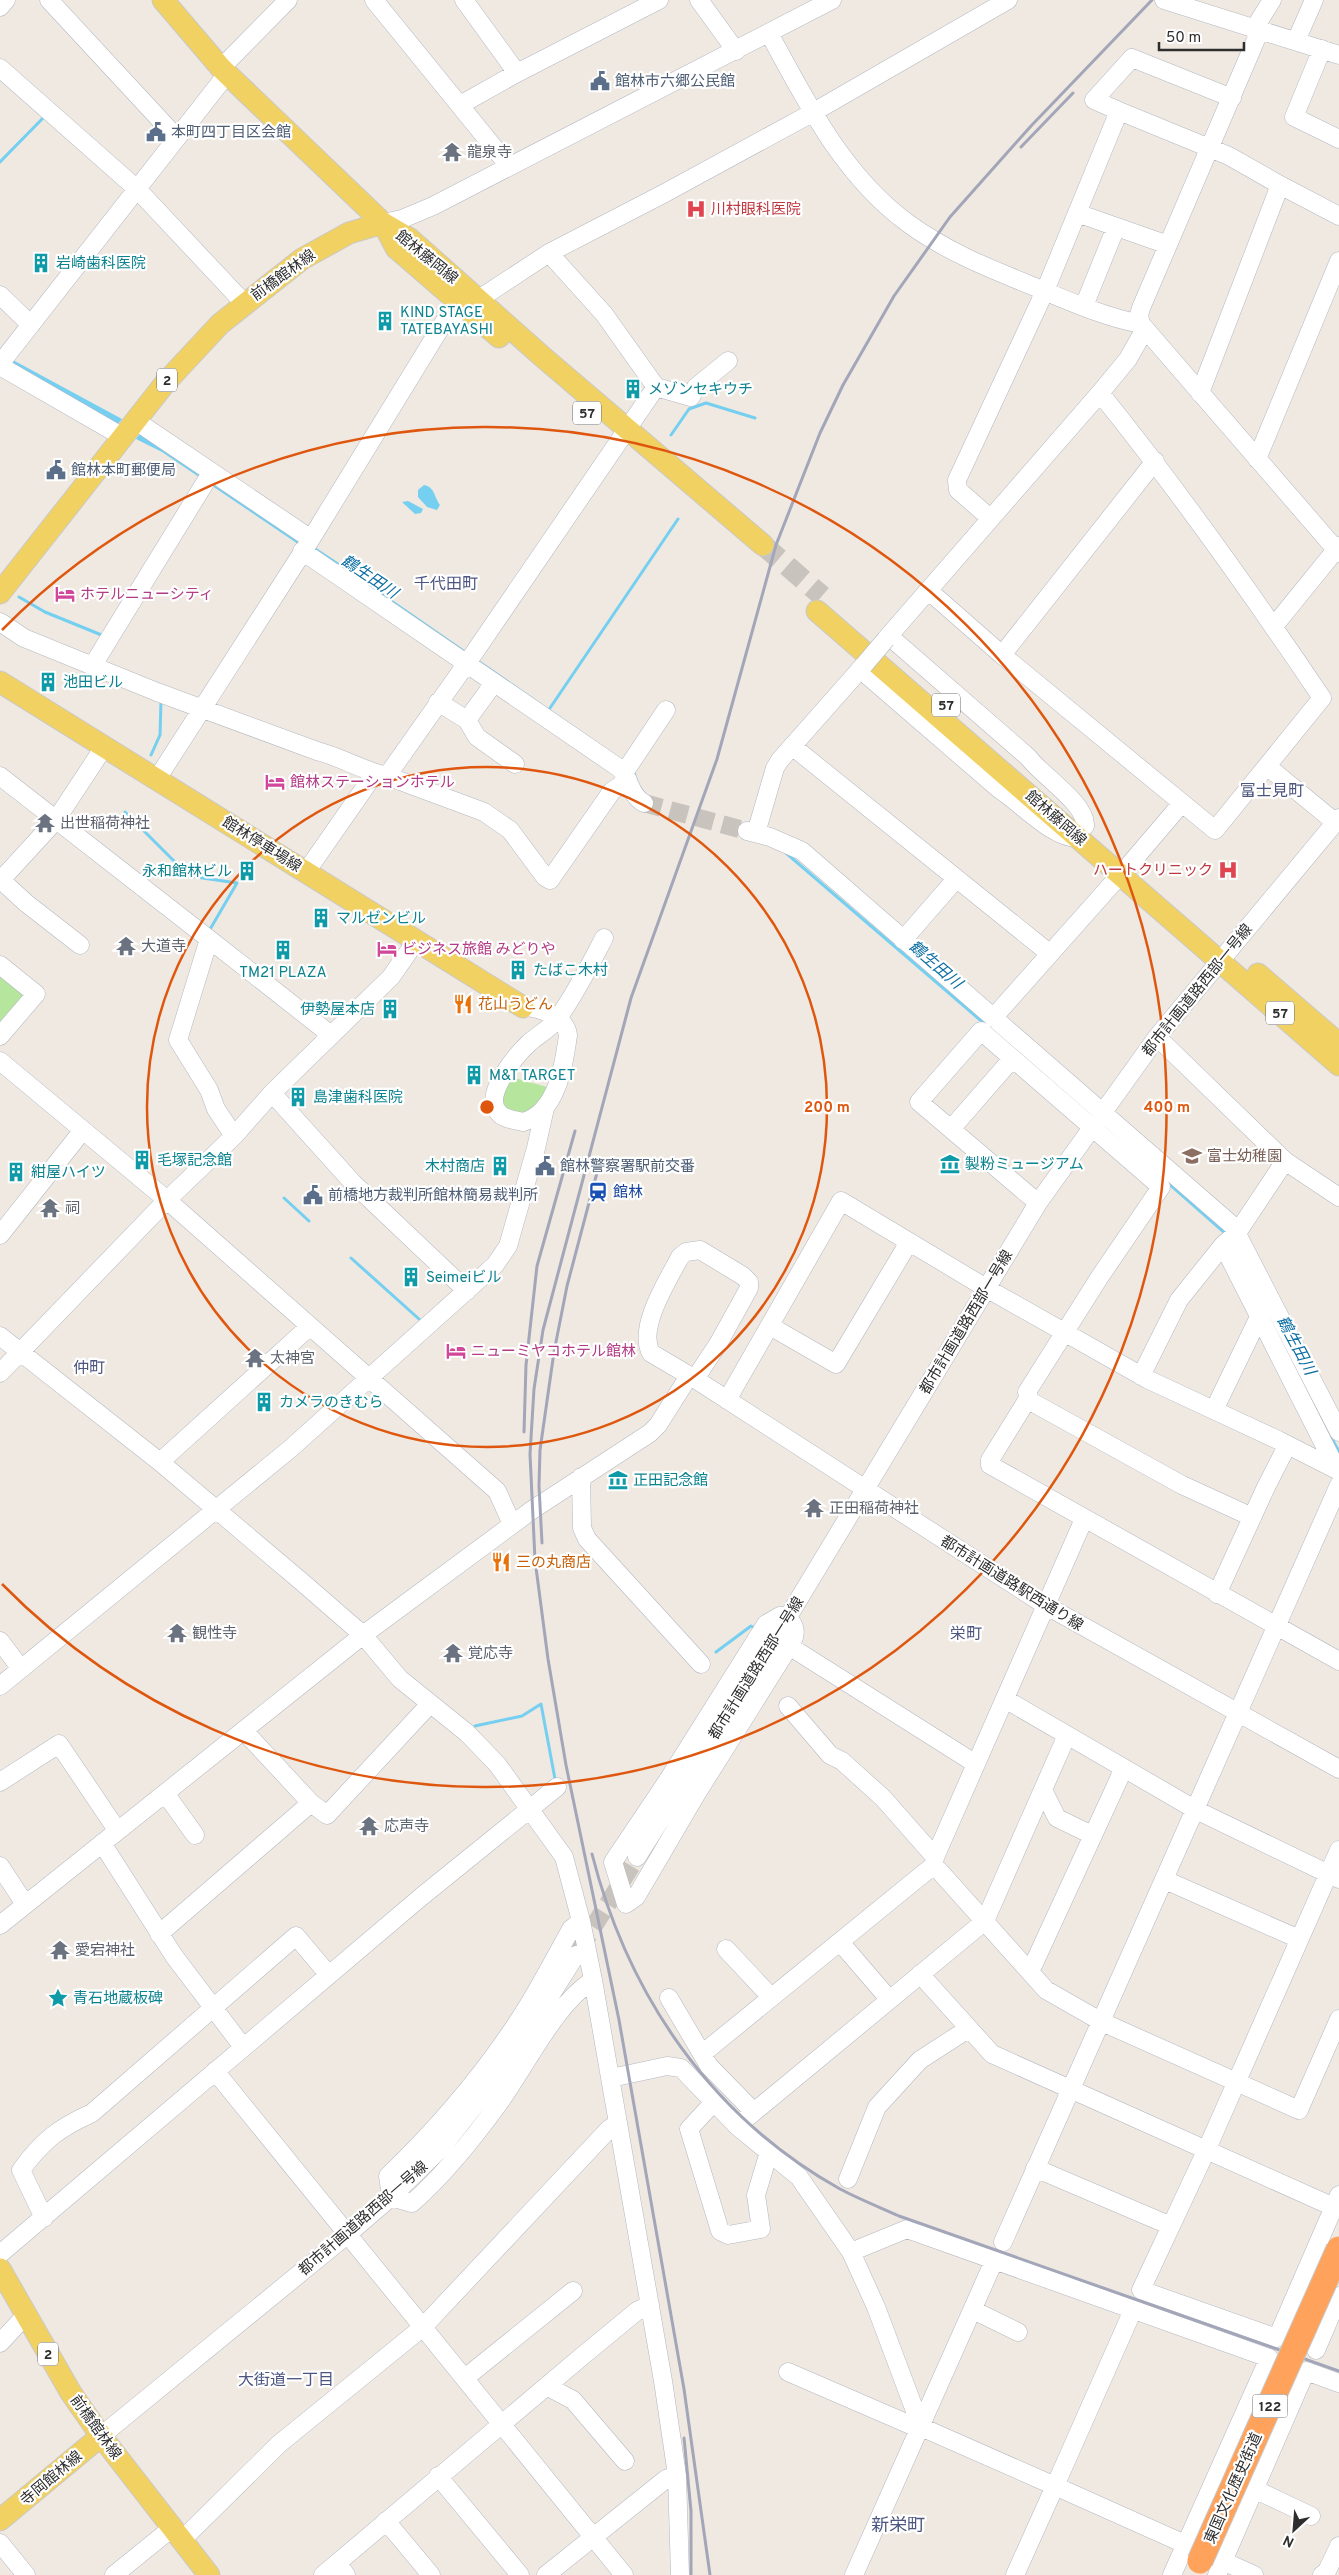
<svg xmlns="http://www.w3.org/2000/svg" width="1339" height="2575" font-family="Overpass,'Noto Sans JP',sans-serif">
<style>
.green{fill:#b6e59e}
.water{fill:#75cff0}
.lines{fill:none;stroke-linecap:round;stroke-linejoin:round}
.stream{stroke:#75cff0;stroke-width:3}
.minor-tunnel{stroke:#c8c4bd;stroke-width:18;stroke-dasharray:18 9;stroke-linecap:butt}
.major-tunnel{stroke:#c8c4bd;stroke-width:21;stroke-dasharray:21 11;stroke-linecap:butt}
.minor-casing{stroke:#b4b7c1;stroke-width:19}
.major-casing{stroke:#c9c9c9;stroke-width:23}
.minor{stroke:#fff;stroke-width:18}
.major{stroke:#f2d163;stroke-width:21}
.rail{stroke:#a3a6b8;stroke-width:3}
.minor-bridge-casing{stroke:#b4b7c1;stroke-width:19;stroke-linecap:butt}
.highway-bridge-casing{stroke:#c9c9c9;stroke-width:27;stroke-linecap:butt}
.minor-bridge{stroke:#fff;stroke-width:18}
.highway-bridge{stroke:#ffa35c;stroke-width:25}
.ring{fill:none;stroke:#df570e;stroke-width:2.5}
.labels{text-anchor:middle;stroke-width:4.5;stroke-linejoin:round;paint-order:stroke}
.shield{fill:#fff;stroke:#6d6d6d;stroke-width:1}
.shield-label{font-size:14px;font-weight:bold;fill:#2e2e2e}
.service-label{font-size:15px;fill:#4e5e75;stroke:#fff;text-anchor:start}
.worship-label{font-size:15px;fill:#5b616d;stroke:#fff;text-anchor:start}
.health-label{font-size:15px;fill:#be3a42;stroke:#fff;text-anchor:start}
.street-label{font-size:15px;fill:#2e2e2e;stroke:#fff}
.culture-label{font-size:15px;fill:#0d838f;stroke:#fff;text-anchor:start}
.hotel-label{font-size:15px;fill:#b23c85;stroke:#fff;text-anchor:start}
.food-label{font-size:15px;fill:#c56008;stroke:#fff;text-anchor:start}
.education-label{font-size:15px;fill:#785e54;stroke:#fff;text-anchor:start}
.transit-label{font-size:15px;fill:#164399;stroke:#fff;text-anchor:start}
.water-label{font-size:16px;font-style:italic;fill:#0d6fa3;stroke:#fff}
.neighbourhood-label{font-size:16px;fill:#4d5680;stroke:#fff}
.quarter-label{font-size:18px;fill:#4d5680;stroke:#fff}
.centre{fill:#df570e;stroke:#fff;stroke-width:2.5}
.ring-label{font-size:15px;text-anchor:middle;font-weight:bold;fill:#df570e;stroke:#fff;stroke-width:4.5;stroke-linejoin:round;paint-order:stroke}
</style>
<rect width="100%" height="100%" fill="#efe9e1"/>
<path class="green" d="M0 968 31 994 0 1031Z
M511 1077 547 1087 540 1105 526 1115 509 1110 503 1104 502 1086Z"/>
<path class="water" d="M0 353 122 419 116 426 0 362Z
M141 432 339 563 626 762 635 771 641 790 636 791 298 544 162 452 136 439Z
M424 485C435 487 434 497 440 505L437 510 427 507 418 497V490Z
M408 501 423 509 421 513 415 514 402 502Z"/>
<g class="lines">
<path class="stream" d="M0 162 45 116
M671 435 689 409 706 403 755 418
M19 597 45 612 104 636
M548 711 678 519
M151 755 160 735 161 701
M125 812 189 876 237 883 209 931
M786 853 986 1025
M1167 1182 1225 1233
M284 1198 309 1221
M351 1258 419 1319
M1284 1346 1339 1452
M716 1652 751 1626 755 1628
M475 1726 522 1716 541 1704 555 1779"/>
<path class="minor-tunnel" d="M644 803 747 831
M579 1950 637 1857"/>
<path class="major-tunnel" d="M763 545 822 596"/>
<defs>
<path id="minor" d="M49 0 177 138
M374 0 509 166
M464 0 517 73
M699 0 736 51
M1164 0 1339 55
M1272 0 1259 21 1260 30 1141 308 1139 315 1141 324 1339 553
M0 7 6 0
M769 33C807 103 843 176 909 224 946 251 988 268 1030 285 1066 300 1104 317 1141 324
M1296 41 1314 0
M1322 49 1294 117 1339 139
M0 68 137 189 244 303
M221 68 288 0
M460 105 517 73 659 0
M1119 111 1094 100 1132 58 1232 98
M1077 213 1168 245
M383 223 402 219 433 206 832 0
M549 253 604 314 656 387 691 397 696 387 728 361
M0 295 31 325
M1084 306 1116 227
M0 364 227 74
M0 366 123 437
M1200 393 1280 185 1339 216
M136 421 311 539
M1257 459 1339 261
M990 518 958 490 957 480 1045 291 1119 111 1229 156 1280 185
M302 551 619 768C630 778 630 796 644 803
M929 591 1002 655 1215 830 1322 698C1252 594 1179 491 1100 393
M0 622 24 638 157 692 317 751C341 757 363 771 387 776L484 812 510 830 545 877 550 880 612 791 628 780
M1274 626 1339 546
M889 636 1028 757C1042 776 1087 804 1085 826
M886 639 1100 393 1128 359 1145 329
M1002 655 1155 461
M93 665 211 473
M860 669 999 789C1022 804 1053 839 1079 838
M438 702 467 720 477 737 515 764
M467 720 494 683
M792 746 1049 953
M1268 767 1335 822
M624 773 666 710
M0 776 209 939 178 1040 209 1090 216 1109 234 1136
M387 776 474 653 656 387
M157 779 311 539 444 322 549 253 663 194 812 113 1008 0
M747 831 770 837 802 851 1233 1226 1339 1432
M756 833 775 768 780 760 864 665
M1130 864 1182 803
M306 872 375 773
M0 879 26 903 80 945
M0 881 56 820 104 747
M209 939 331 1035
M903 940 956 879
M0 965 36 994 0 1036
M523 1007C539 1007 566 1017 568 1035 564 1065 557 1113 523 1122 515 1120 503 1119 498 1112 483 1095 516 1055 529 1043 538 1035 551 1028 558 1018 576 993 590 965 604 938
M993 1018 1120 875
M1157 1037 1285 1161 1339 1197
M0 1061 167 1200 497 1491 512 1524
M272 1093 353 1183 467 1291
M951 1129 1012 1059
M1285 1161 1237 1233 1223 1245 1337 1470
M1038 1203 919 1102 981 1031 1161 1187 1099 1278 1027 1392 1030 1401 1182 1485 1252 1517
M0 1235 83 1130
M770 1326 836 1364 909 1242
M0 1336 160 1462 302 1582 363 1635 400 1679 467 1733 497 1764 564 1857 581 1921 593 1980 663 2381 677 2475 680 2575
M0 1373 167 1200 234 1136 272 1093 391 977 416 941
M1141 1376 1179 1300 1223 1245
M695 1379 718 1344 749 1288V1282L743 1276 700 1250 686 1252 680 1257C668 1280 637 1328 651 1353L695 1379 1045 1605 1339 1769
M1029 1397 990 1460V1465L1339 1661
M727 1400 841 1201 986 1288 1147 1379 1278 1440 1339 1471
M1214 1410 1260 1315
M160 1462 309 1327
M581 1477 582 1528 587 1539 701 1664
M1084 1519 935 1857 934 1865 1046 1990 1102 2022 1299 2110 1339 2019
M1217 1594 1266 1487 1287 1446
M780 1616 788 1617C795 1626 797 1632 792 1642L697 1793 636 1897 626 1904 613 1862 668 1780 766 1624Z
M0 1641 21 1669
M789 1646 976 1764
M0 1686 290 1449 495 1265 508 1246 536 1148 545 1108
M1005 1699 1196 1810 1339 1879
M788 1706 830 1755 842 1761 883 1798 935 1857
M0 1782 59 1744 117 1830
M1043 1790 1057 1818 1092 1835
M165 1793 195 1835
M311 1803 327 1815 429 1705
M102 1843 174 1956 243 2047
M1339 1850 1206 2151 1141 2290 1277 2338 1339 2195
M637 1857 788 1617 1038 1203 1157 1037 1339 818
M0 1866 25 1904
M1165 1880 1299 1939
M581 1921 571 1929C556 1956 542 1983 526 2009 487 2071 440 2126 388 2176L391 2197 412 2203C445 2174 473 2139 499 2103 526 2066 555 2004 593 1980
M0 1925 363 1635 532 1510 650 1433 658 1425 689 1376
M159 1934 311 1803 244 1731
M840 1942 889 1999
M726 1949 771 1997
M1030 1972 1124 1768
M920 1974 992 2054 1327 2204H1339
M669 1998 709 2066 753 2111
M702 2054 934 1865
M215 2071 624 2575
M611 2078 667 2066 681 2068 737 2126 799 2177 851 2252 876 2307 921 2427 1055 2486 1133 2310
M714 2102 689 2129 720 2231 728 2235 761 2229 756 2195 769 2152
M737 2126 985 1921 1067 1735
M1035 2168 1171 2226
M848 2179 877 2107 920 2060 968 2029
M44 2218 21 2170C43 2140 59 2128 92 2113L296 1936 328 1974
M1003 2242 1339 1485
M851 2252 907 2229 1269 2358 1172 2575
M0 2254 421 1897 557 1787
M973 2310 1018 2332
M0 2343 25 2316
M1316 2350 1339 2296
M788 2372 913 2426 921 2427
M465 2378 573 2291
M550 2383 554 2390 573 2400 625 2461
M101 2436 348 2234 391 2197 442 2147 505 2067 576 1955
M438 2476 520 2575
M1254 2489 1311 2516
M386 2521 431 2575
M182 2540 279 2444 423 2327 609 2129 618 2123
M0 2543 26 2575
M337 2563 346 2575
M114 2575 172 2528
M323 2575 580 2358 637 2311 650 2305
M546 2575 666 2479 677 2475
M854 2575 994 2261
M1015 2575 1055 2486 1254 2575
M1217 2575 1306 2371 1339 2383
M1322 2575 1327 2571 1339 2546"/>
<path id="major" d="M163 0 221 68 383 223 410 239 544 358 763 545
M383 223 396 248 499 337
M0 593 166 382 220 324 302 259 349 233 383 223
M817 611 1339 1065
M0 682 523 1007
M1258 974 1339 1044
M0 2269 71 2393 101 2436 209 2575
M0 2520 101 2436"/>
</defs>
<use href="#minor" class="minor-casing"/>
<use href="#major" class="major-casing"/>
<use href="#minor" class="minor"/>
<use href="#major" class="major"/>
<path class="rail" d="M1021 147 1073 93
M524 1432 526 1365 537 1266 575 1131
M542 1543 539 1486 540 1450 554 1352 567 1286 599 1165
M592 1854C628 1995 711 2117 840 2189 859 2199 879 2207 899 2216L1339 2371
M684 2438 691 2511V2575
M710 2575 684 2389 619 2020 566 1765 548 1659 535 1560 530 1454 534 1389 543 1330 631 998 717 759 776 545 820 433 843 385 894 296 950 217 1031 126 1152 0"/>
<defs>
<path id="minor-bridge" d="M864 665 886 639"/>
<path id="highway-bridge" d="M1200 2561 1339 2249"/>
</defs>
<use href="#minor-bridge" class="minor-bridge-casing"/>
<use href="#highway-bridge" class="highway-bridge-casing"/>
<use href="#minor-bridge" class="minor-bridge"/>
<use href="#highway-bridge" class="highway-bridge"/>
</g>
<g class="ring">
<circle cx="487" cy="1107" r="340"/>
<path d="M2 630A680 680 0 1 1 2 1584"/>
</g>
<defs>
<symbol id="civic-bare" viewBox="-9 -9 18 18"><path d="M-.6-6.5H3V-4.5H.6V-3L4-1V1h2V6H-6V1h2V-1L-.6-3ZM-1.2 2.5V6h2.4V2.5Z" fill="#5c6f8a" stroke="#fff" stroke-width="2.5" paint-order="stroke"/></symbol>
<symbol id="temple-bare" viewBox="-9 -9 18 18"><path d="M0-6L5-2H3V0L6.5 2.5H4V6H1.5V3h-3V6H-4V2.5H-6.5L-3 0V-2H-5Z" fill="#6b7280" stroke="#fff" stroke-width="2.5" paint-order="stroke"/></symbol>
<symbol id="hospital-bare" viewBox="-9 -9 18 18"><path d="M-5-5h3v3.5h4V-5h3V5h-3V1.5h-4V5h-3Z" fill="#e0444e" stroke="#fff" stroke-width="2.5" paint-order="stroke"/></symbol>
<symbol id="building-bare" viewBox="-9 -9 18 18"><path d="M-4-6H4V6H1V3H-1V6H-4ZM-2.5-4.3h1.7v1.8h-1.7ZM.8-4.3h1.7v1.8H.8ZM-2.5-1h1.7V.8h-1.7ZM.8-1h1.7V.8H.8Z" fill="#0f9aa8" stroke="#fff" stroke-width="2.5" paint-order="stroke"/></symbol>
<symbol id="hotel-bare" viewBox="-9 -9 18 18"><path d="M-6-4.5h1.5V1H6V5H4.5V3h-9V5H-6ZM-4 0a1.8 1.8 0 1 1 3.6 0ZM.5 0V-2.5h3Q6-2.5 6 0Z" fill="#d1479c" stroke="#fff" stroke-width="2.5" paint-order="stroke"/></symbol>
<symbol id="restaurant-bare" viewBox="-9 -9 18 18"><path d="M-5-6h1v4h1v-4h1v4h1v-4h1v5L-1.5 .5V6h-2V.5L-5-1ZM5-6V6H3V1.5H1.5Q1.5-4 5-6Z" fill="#e8710a" stroke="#fff" stroke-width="2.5" paint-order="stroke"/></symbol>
<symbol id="school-bare" viewBox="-9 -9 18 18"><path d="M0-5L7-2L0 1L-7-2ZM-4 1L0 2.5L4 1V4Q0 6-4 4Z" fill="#8d6e63" stroke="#fff" stroke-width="2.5" paint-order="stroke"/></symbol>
<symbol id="museum-bare" viewBox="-9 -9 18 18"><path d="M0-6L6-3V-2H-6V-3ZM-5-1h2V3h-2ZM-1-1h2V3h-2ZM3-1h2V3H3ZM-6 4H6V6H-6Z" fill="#0f9aa8" stroke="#fff" stroke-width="2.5" paint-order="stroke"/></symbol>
<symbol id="station-bare" viewBox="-9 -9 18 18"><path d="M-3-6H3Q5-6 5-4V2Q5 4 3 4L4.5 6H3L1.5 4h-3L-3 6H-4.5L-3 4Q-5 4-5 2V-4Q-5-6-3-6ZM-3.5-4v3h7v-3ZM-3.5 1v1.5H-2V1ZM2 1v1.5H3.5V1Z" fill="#1a4fb4" stroke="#fff" stroke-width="2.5" paint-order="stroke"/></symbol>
<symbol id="sight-bare" viewBox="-9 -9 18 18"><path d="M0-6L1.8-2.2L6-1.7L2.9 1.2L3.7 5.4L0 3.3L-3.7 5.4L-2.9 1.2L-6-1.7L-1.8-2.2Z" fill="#0f9aa8" stroke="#fff" stroke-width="2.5" paint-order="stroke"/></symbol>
</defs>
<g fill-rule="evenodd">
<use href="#civic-bare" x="586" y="67" width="28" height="28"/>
<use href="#civic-bare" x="142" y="118" width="28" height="28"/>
<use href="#temple-bare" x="438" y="138" width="28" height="28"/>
<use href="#hospital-bare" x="682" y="195" width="28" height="28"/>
<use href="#building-bare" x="27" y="249" width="28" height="28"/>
<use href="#building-bare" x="371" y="307" width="28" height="28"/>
<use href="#building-bare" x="619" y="375" width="28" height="28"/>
<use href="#civic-bare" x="42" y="456" width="28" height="28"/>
<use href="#hotel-bare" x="51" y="580" width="28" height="28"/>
<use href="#building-bare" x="34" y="668" width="28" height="28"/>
<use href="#hotel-bare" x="261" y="768" width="28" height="28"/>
<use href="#temple-bare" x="31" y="809" width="28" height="28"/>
<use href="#hospital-bare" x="1214" y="856" width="28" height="28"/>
<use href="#building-bare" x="233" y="857" width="28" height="28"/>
<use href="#building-bare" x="307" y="904" width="28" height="28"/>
<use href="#temple-bare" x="112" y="932" width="28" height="28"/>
<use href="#hotel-bare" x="373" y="935" width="28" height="28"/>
<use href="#building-bare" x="269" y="936" width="28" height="28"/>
<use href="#building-bare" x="504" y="956" width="28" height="28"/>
<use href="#restaurant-bare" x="449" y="990" width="28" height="28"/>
<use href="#building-bare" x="376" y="995" width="28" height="28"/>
<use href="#building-bare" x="460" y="1061" width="28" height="28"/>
<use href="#building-bare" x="284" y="1083" width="28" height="28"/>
<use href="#school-bare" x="1178" y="1142" width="28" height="28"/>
<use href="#building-bare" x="128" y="1146" width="28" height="28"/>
<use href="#museum-bare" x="936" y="1150" width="28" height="28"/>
<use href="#building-bare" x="486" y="1152" width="28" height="28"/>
<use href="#civic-bare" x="531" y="1152" width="28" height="28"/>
<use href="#building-bare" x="2" y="1158" width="28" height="28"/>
<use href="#station-bare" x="584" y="1178" width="28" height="28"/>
<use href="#civic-bare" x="299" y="1181" width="28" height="28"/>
<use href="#temple-bare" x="36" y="1194" width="28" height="28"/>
<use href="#building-bare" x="397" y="1263" width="28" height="28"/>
<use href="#hotel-bare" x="442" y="1337" width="28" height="28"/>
<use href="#temple-bare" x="241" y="1344" width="28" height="28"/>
<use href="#building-bare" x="250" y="1388" width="28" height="28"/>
<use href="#museum-bare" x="604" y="1466" width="28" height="28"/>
<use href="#temple-bare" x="800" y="1494" width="28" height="28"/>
<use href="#restaurant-bare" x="487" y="1548" width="28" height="28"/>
<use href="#temple-bare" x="163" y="1619" width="28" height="28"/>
<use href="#temple-bare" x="439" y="1639" width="28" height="28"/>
<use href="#temple-bare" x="355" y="1812" width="28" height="28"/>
<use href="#temple-bare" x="46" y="1936" width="28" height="28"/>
<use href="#sight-bare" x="44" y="1984" width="28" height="28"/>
</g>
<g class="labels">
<g class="shield">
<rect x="157" y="368.5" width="20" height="23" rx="4"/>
<rect x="573" y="401.5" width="28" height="23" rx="4"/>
<rect x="932" y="693.5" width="28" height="23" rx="4"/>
<rect x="1266" y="1001.5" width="28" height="23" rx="4"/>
<rect x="38" y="2342.5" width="20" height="23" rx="4"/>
<rect x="1252.5" y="2394.5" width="35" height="23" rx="4"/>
</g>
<g class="shield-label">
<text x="167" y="385">2</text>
<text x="587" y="418">57</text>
<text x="946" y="710">57</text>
<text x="1280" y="1018">57</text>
<text x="48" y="2359">2</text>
<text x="1270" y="2411">122</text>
</g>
<g class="service-label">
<text x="615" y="86">館林市六郷公民館</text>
<text x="171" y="137">本町四丁目区会館</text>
<text x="71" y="475">館林本町郵便局</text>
<text x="560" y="1171">館林警察署駅前交番</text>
<text x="328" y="1200">前橋地方裁判所館林簡易裁判所</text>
</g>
<g class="worship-label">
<text x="467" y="157">龍泉寺</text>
<text x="60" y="828">出世稲荷神社</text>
<text x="141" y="951">大道寺</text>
<text x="65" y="1213">祠</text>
<text x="270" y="1363">太神宮</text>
<text x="829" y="1513">正田稲荷神社</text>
<text x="192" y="1638">観性寺</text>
<text x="468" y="1658">覚応寺</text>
<text x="384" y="1831">応声寺</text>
<text x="75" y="1955">愛宕神社</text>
</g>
<g class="health-label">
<text x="711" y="214">川村眼科医院</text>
<text x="1213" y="875" text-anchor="end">ハートクリニック</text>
</g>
<g class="street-label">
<text transform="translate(427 257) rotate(39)" y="5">館林藤岡線</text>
<text transform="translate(283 275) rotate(-36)" y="5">前橋館林線</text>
<text transform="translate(1056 818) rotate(41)" y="5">館林藤岡線</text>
<text transform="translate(262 844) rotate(32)" y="5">館林停車場線</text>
<text transform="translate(1197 990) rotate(-51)" y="5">都市計画道路西部一号線</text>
<text transform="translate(966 1322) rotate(-59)" y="5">都市計画道路西部一号線</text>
<text transform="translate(1012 1583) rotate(32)" y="5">都市計画道路駅西通り線</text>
<text transform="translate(756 1668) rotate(-58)" y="5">都市計画道路西部一号線</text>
<text transform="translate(363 2218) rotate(-41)" y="5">都市計画道路西部一号線</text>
<text transform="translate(96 2427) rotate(54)" y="5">前橋館林線</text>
<text transform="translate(51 2478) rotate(-40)" y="5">寺岡館林線</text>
<text transform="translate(1233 2488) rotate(-66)" y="5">東国文化歴史街道</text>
</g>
<g class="culture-label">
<text x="56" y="268">岩崎歯科医院</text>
<text x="400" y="317">KIND STAGE<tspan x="400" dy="17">TATEBAYASHI</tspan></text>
<text x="648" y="394">メゾンセキウチ</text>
<text x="63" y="687">池田ビル</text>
<text x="232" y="876" text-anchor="end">永和館林ビル</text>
<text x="336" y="923">マルゼンビル</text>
<text x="533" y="975">たばこ木村</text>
<text x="283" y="977" text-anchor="middle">TM21 PLAZA</text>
<text x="375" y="1014" text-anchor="end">伊勢屋本店</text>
<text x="489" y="1080">M&amp;T TARGET</text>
<text x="313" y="1102">島津歯科医院</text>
<text x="157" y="1165">毛塚記念館</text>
<text x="965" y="1169">製粉ミュージアム</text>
<text x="485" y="1171" text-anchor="end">木村商店</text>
<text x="31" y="1177">紺屋ハイツ</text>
<text x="426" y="1282">Seimeiビル</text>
<text x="279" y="1407">カメラのきむら</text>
<text x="633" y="1485">正田記念館</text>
<text x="73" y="2003">青石地蔵板碑</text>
</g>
<g class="hotel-label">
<text x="80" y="599">ホテルニューシティ</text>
<text x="290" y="787">館林ステーションホテル</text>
<text x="402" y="954">ビジネス旅館 みどりや</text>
<text x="471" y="1356">ニューミヤコホテル館林</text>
</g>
<g class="food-label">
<text x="478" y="1009">花山うどん</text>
<text x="516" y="1567">三の丸商店</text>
</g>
<g class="education-label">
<text x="1207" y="1161">富士幼稚園</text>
</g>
<g class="transit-label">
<text x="613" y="1197">館林</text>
</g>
<g class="water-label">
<text transform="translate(370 576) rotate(34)" y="6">鶴生田川</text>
<text transform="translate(936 964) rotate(41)" y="6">鶴生田川</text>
<text transform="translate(1297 1345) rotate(62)" y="6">鶴生田川</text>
</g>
<g class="neighbourhood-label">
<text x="446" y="589">千代田町</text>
<text x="1272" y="796">富士見町</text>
<text x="89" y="1373">仲町</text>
<text x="966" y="1639">栄町</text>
<text x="286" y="2385">大街道一丁目</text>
</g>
<g class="quarter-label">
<text x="898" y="2531">新栄町</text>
</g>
</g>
<circle cx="487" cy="1107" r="8" class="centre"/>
<g class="ring-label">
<text x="827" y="1112">200 m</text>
<text x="1167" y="1112">400 m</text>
</g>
<g transform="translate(1294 2530) rotate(206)" stroke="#ffffff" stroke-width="4" paint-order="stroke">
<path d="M0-4L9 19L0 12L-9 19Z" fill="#2e2e2e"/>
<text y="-8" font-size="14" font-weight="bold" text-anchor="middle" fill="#2e2e2e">N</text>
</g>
<path d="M1159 42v8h85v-8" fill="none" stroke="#2e2e2e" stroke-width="2.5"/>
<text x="1166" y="42" font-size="15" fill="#2e2e2e" stroke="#ffffff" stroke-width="4" paint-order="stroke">50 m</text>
</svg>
